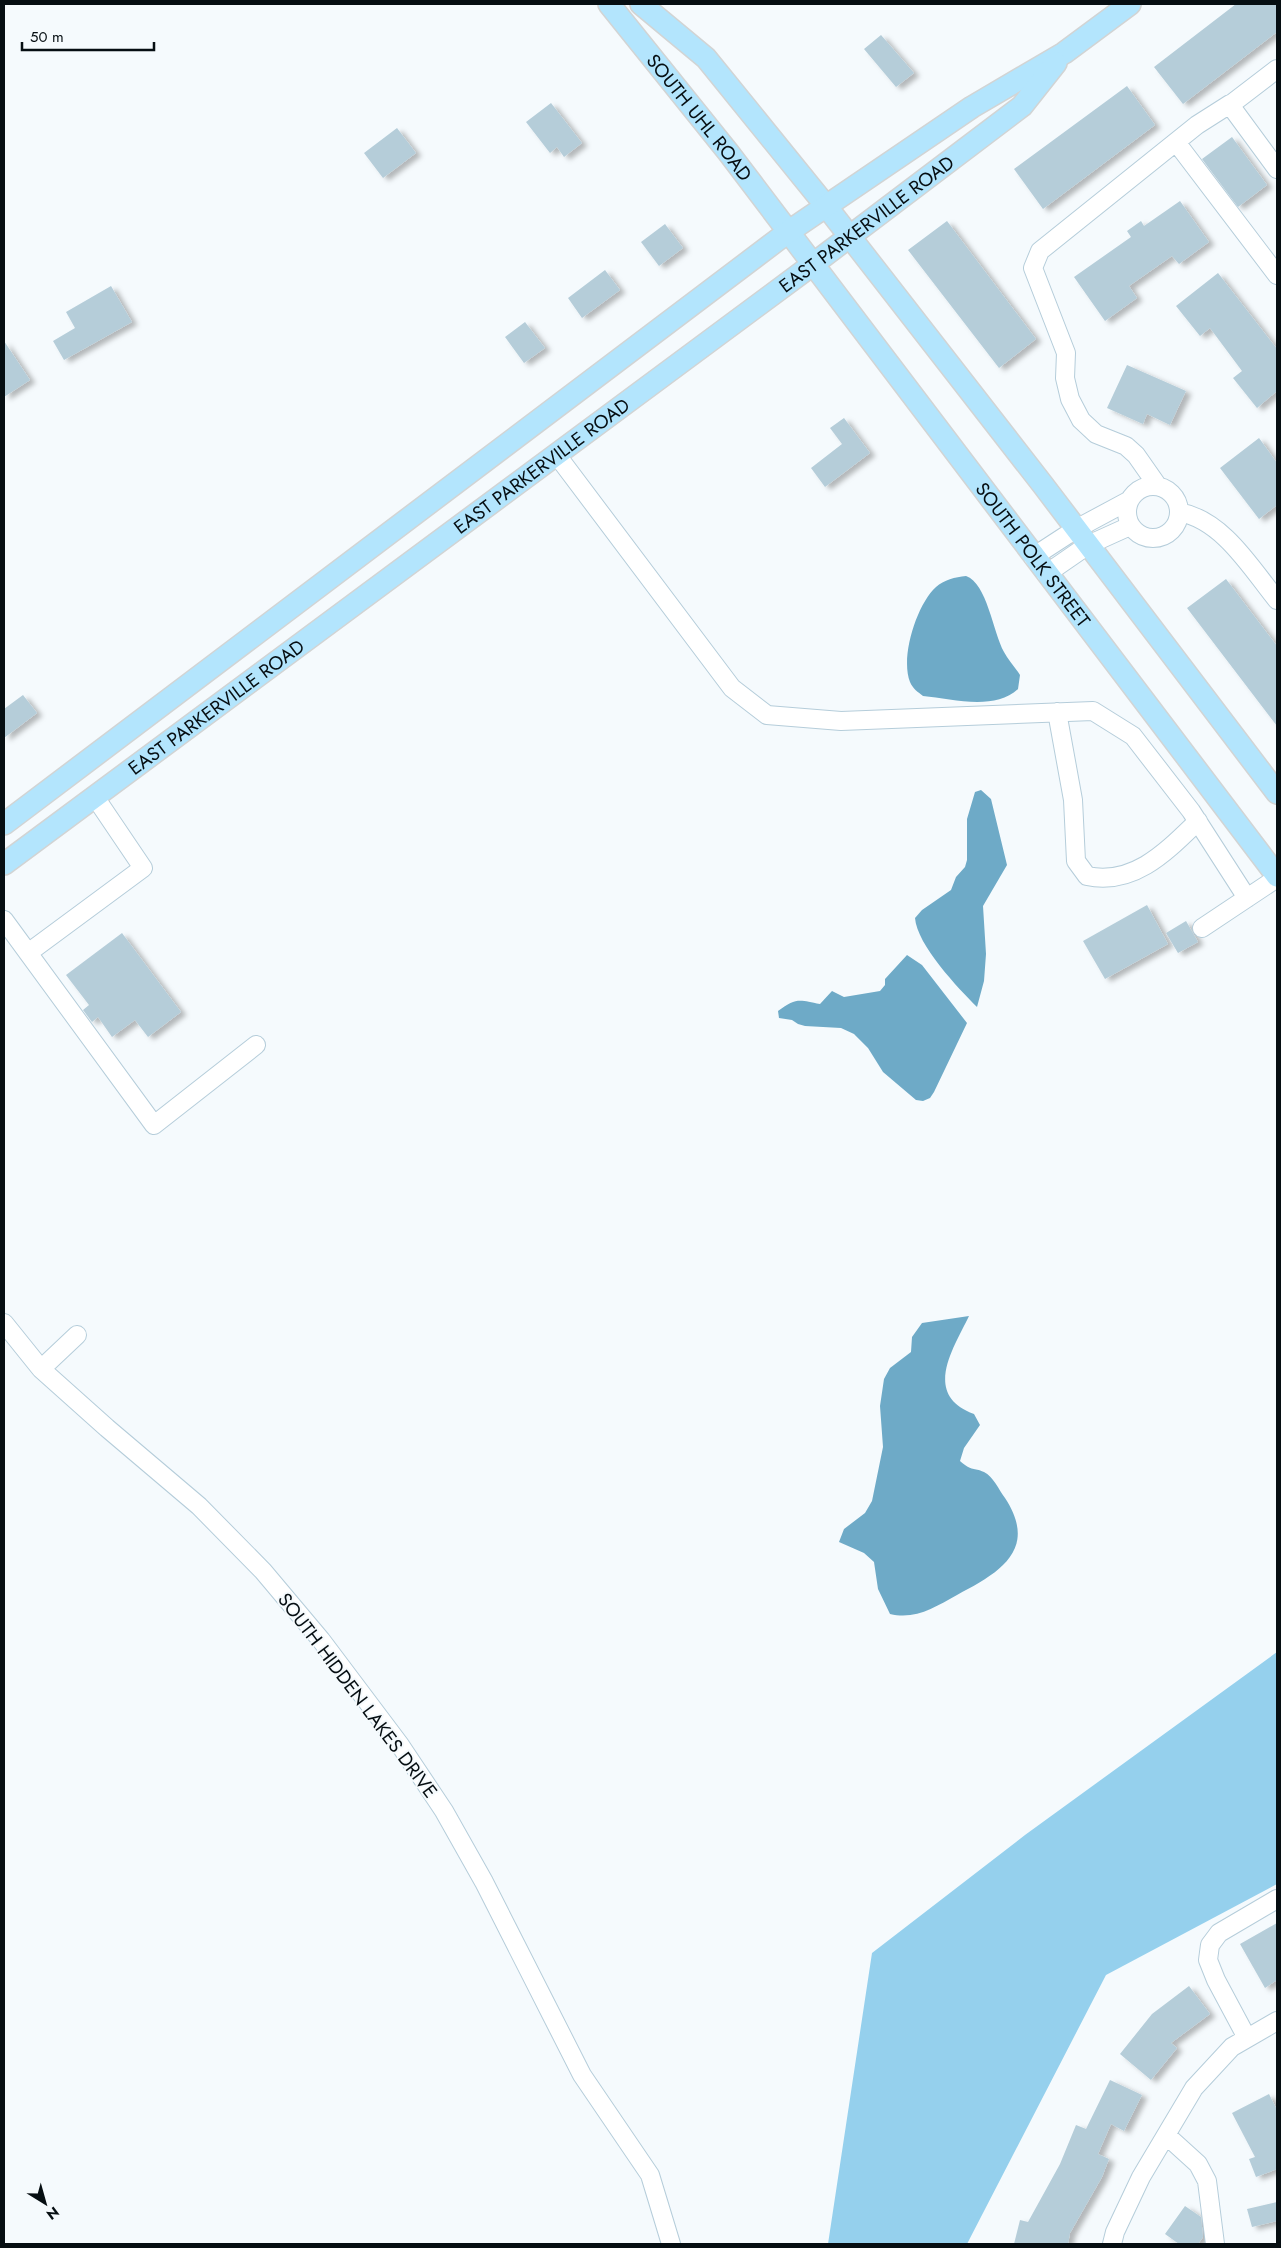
<svg xmlns="http://www.w3.org/2000/svg" width="1281" height="2248" font-family="Jost,sans-serif">
<style>
.green{fill:#95d0ed}
.water{fill:#6eaac7}
.building{fill:#b5cdd9;filter:url(#shadow)}
.lines{fill:none;stroke-linecap:round;stroke-linejoin:round}
.minor-casing{stroke:#b5cdda;stroke-width:20}
.major-casing{stroke:#d2d4d4;stroke-width:24}
.minor{stroke:#fff;stroke-width:18}
.major{stroke:#b3e5fd;stroke-width:21}
.labels{text-anchor:middle;stroke-width:4;stroke-linejoin:round;paint-order:stroke}
.street-label{font-size:19px;fill:#060e12;stroke:#f5fafd}
</style>
<defs>
<filter id="shadow"><feDropShadow dx="5.5" dy="3" stdDeviation="2.5" flood-color="#0004"/></filter>
</defs>
<rect width="100%" height="100%" fill="#f5fafd"/>
<path class="green" d="M1277 1652V1884L1106 1975 967 2244H828L872 1953 1025 1835Z"/>
<path class="water" d="M966 576C987 583 993 632 1004 652 1008 660 1015 667 1020 675L1018 689C994 711 953 699 923 696 918 692 913 689 910 682 900 657 917 604 936 587 944 580 955 577 966 576Z
M981 790 991 799 1007 865 983 906 986 954 984 981 977 1007C958 988 917 945 915 918L922 910 951 890 956 877 965 867 967 860V819L975 792Z
M907 955 922 965 967 1023 934 1092 930 1098 923 1101 916 1100 883 1072 868 1048 854 1034 841 1028 805 1026 798 1024 792 1020 779 1018 778 1011C796 997 800 1000 820 1004L832 991 844 997 880 991 885 985V979Z
M969 1316C953 1349 922 1395 974 1414L980 1425 964 1448 960 1461C973 1472 973 1467 984 1472 993 1476 999 1490 1005 1498 1039 1550 999 1573 957 1595 935 1607 916 1620 890 1614L878 1589 874 1562 864 1553 839 1542 844 1529 865 1513 872 1501 883 1447 880 1406 884 1379 890 1368 911 1352 912 1337 922 1323Z"/>
<path class="building" d="M1236 4H1277V32L1183 104 1154 67Z
M881 35 914 73 896 87 864 49Z
M1127 86 1155 125 1043 209 1014 169Z
M551 103 582 143 564 157 557 147 550 153 526 122Z
M397 128 416 153 383 178 364 153Z
M1232 137 1267 185 1238 207 1202 159Z
M1180 201 1209 242 1179 264 1172 256 1129 286 1137 298 1105 321 1074 277 1131 237 1127 231 1141 221 1144 226Z
M947 221 1036 339 999 368 908 250Z
M665 224 683 248 659 266 641 242Z
M605 270 620 290 582 318 568 298Z
M1218 273 1277 349V391L1257 408 1233 378 1242 371 1210 328 1200 336 1176 306Z
M111 286 132 322 64 360 53 341 75 328 66 312Z
M525 322 545 348 524 363 505 337Z
M4 341 30 380 4 397Z
M1127 365 1186 391 1170 425 1147 414 1143 424 1107 408Z
M844 418 870 453 825 487 811 468 842 444 830 428Z
M1259 438 1277 463V505L1259 519 1220 468Z
M1226 579 1277 646V726L1187 608Z
M23 695 37 713 4 738V709Z
M1147 905 1168 944 1105 979 1083 941Z
M1186 921 1198 942 1178 953 1166 933Z
M122 933 181 1012 148 1037 135 1020 112 1037 98 1017 92 1022 83 1010 89 1005 66 975Z
M1277 1923V1980L1265 1988 1240 1944Z
M1189 1986 1210 2014 1171 2043 1177 2048 1151 2080 1120 2054 1152 2014Z
M1110 2080 1142 2095 1124 2131 1111 2124 1098 2154 1109 2159 1102 2177 1070 2233 1068 2244H1014L1020 2220 1028 2222 1060 2164 1076 2125 1086 2129Z
M1269 2094 1277 2110V2169L1256 2177 1249 2159 1255 2157 1232 2113Z
M1277 2202V2221L1252 2227 1247 2209Z
M1185 2206 1201 2217 1203 2237 1198 2244H1179L1165 2234Z"/>
<g class="lines">
<defs>
<path id="minor" d="M1277 69 1230 105 1277 169
M1176 142 1277 275
M556 454 732 688 767 715 841 721 1093 711 1133 736 1191 811 1247 898
M1157 485 1136 455 1126 446 1096 434 1081 420 1070 399 1065 378 1066 353 1033 268 1040 251 1197 125 1230 104
M1127 512a26 26 0 1 1 52 0a26 26 0 1 1-52 0Z
M1179 512C1223 520 1251 568 1277 600
M1033 557 1076 529 1130 500
M1046 574 1088 545 1130 526
M1057 712 1073 800 1076 861 1087 876C1134 886 1167 851 1198 821
M4 920 154 1125 256 1045
M1202 928 1277 878
M28 953 143 868 95 797
M4 1323 41 1369 107 1428 199 1506 263 1571 321 1640 400 1745 444 1811 484 1882 582 2075 650 2175 671 2244
M41 1369 77 1335
M1247 2038 1216 1980 1208 1960 1210 1945 1219 1933 1277 1899
M1166 2135 1198 2164 1207 2181 1215 2244
M1112 2244 1115 2232 1141 2177 1194 2088 1232 2047 1277 2021"/>
<g id="major">
<path id="s1" d="M609 4 728 152 1277 876"/>
<path d="M641 4 706 58 826 206 1043 485 1277 793"/>
<path d="M4 824 788 232 972 107 1064 53 1130 4"/>
<path id="s2" d="M4 864 812 265 1022 106 1056 63"/>
</g>
</defs>
<use href="#minor" class="minor-casing"/>
<use href="#major" class="major-casing"/>
<use href="#minor" class="minor"/>
<use href="#major" class="major"/>
</g>
<g class="labels">
<g class="street-label">
<text dy="7" stroke="none"><textPath href="#s1" startOffset="145">SOUTH UHL ROAD</textPath></text>
<text dy="7" stroke="none"><textPath href="#s2" startOffset="1074">EAST PARKERVILLE ROAD</textPath></text>
<text dy="7" stroke="none"><textPath href="#s2" startOffset="669">EAST PARKERVILLE ROAD</textPath></text>
<text dy="7" stroke="none"><textPath href="#s1" startOffset="695">SOUTH POLK STREET</textPath></text>
<text dy="7" stroke="none"><textPath href="#s2" startOffset="264">EAST PARKERVILLE ROAD</textPath></text>
<text transform="translate(358 1695) rotate(53)" y="7">SOUTH HIDDEN LAKES DRIVE</text>
</g>
</g>
<rect width="1281" height="2248" fill="none" stroke="#060e12" stroke-width="10"/>
<g transform="translate(45 2203) rotate(143)" stroke="#f5fafd" stroke-width="4" paint-order="stroke">
<path d="M0-4L9 19L0 12L-9 19Z" fill="#060e12"/>
<text y="-8" font-size="14" font-weight="bold" text-anchor="middle" fill="#060e12">N</text>
</g>
<path d="M22 42v8h132v-8" fill="none" stroke="#060e12" stroke-width="2.5"/>
<text x="30" y="42" font-size="15" fill="#060e12" stroke="#f5fafd" stroke-width="4" paint-order="stroke">50 m</text>
</svg>
